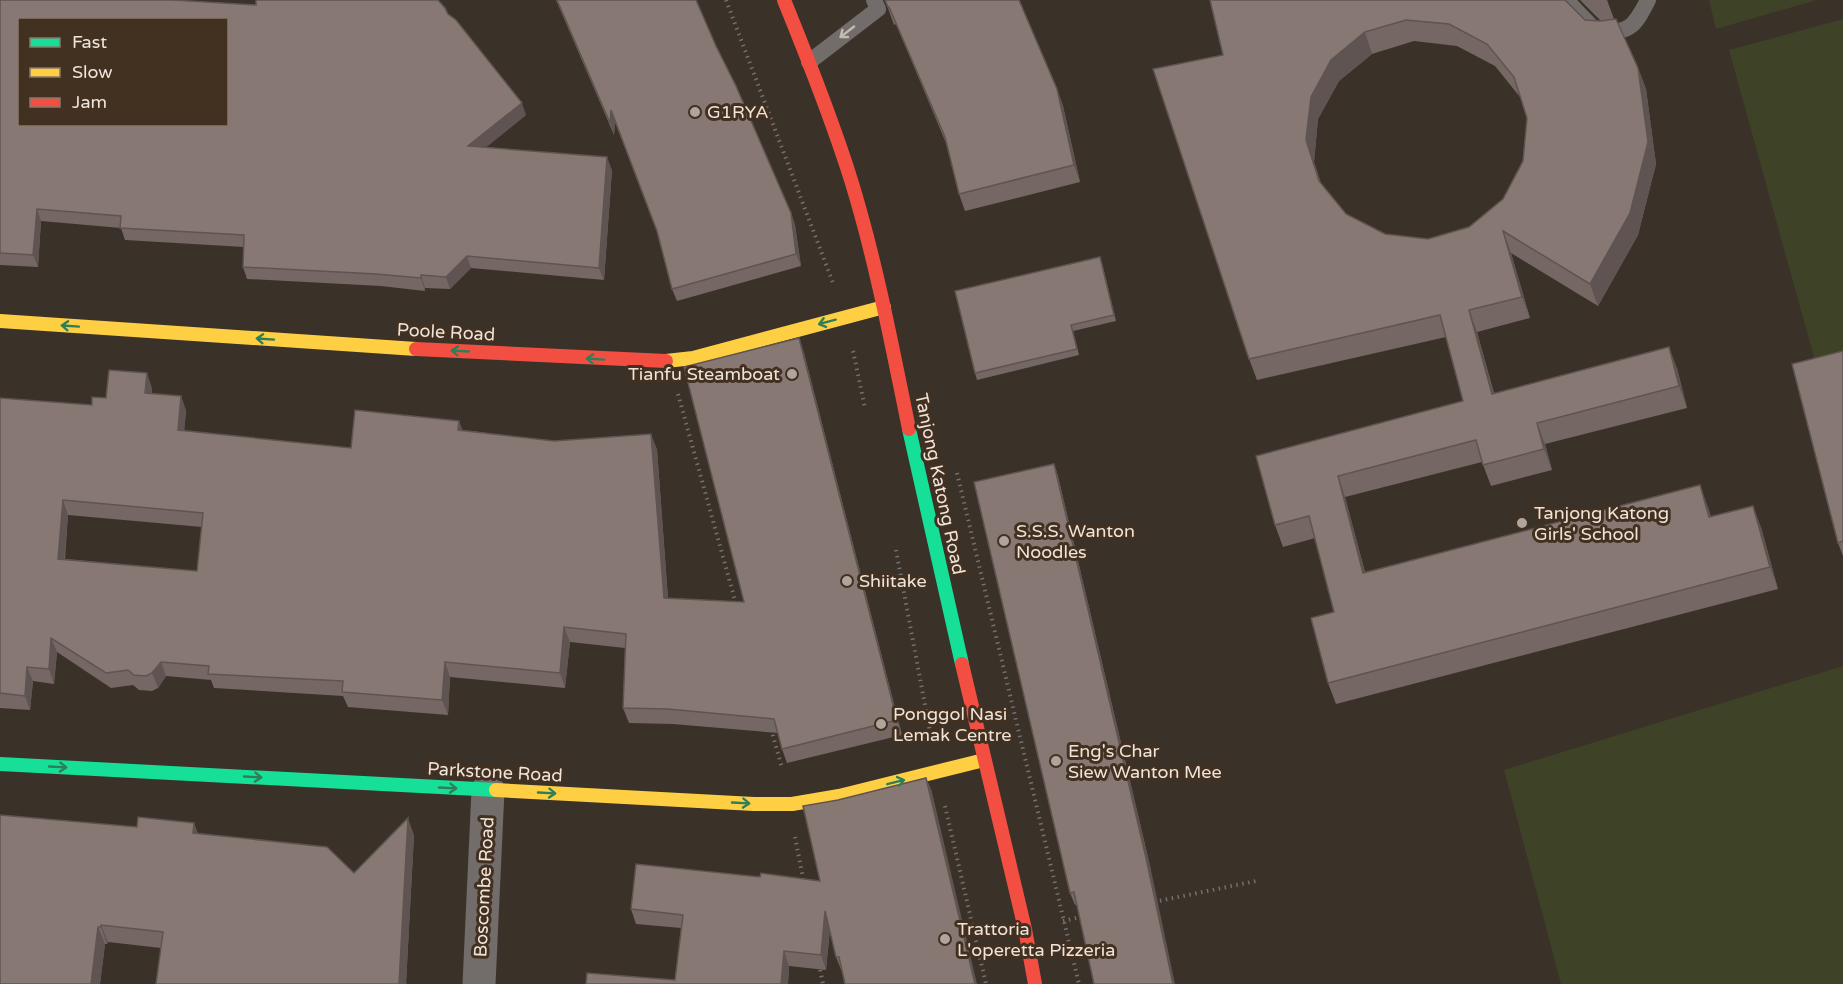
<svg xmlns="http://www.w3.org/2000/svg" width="1843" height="984" font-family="'Varela Round',sans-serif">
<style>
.green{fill:#3e4226}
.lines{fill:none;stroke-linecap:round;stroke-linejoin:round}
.path{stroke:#756f6d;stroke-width:4;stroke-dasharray:1.5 4.5;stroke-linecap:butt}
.lane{stroke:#726c6a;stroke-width:16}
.street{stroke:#726c6a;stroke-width:33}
.fast{stroke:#16e098;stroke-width:14}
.slow{stroke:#ffcf43;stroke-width:14}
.jam{stroke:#f24e42;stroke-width:14}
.wall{fill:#756764;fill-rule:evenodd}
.shaded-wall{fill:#5f5451}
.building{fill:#887874;stroke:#5f5451;stroke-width:1.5;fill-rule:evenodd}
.oneway{stroke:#c3bab3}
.oneway2{stroke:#2e7f57}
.poi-dot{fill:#b0a59c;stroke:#423021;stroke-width:2}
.labels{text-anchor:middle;stroke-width:6;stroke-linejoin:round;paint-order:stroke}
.poi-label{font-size:18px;fill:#efe4da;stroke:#423021;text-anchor:start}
.street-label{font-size:18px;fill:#efe4da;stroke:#423021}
</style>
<rect width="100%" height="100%" fill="#3a3129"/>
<path class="green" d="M1709 0H1817L1716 29Z
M1843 19V353L1815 361 1729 50Z
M1843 666V984H1561L1504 770Z"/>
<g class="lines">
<path class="path" d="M726 0 833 283
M853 351 865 408
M678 394 736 604
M957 473 1079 984
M896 550 931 737
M771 729 782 768
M945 806 986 984
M795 837 804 883
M1154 902 1256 881
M1063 921 1085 916
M819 964 823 984"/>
<path class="lane" d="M1566 0 1597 32C1629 33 1634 28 1648 0
M809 62 878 9 874 0"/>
<path class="street" d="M479 984 488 790"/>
<path class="fast" d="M909 429 962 664
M0 764 496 790"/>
<path class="slow" d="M0 321 416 349
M666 361 693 358 884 307
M496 790 754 804H792L839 796 984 760"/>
<path class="jam" d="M784 0C808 59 832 119 851 180 876 261 892 346 909 429
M416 349 666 361
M962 664 1025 929 1035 984"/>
</g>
<path class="wall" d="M0 0 256 5 448 14 526 115 486 147 612 170 604 280 471 268 450 289 425 288V291L381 286 247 279 243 267 244 247 125 240 121 228 41 221 38 267 0 265Z
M556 0H696L716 46 791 213 795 225 801 266 677 301 672 289 657 232 615 122 614 135Z
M885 0H1019L1057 89 1063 106 1080 182 965 211 959 194 946 143 896 24 894 25Z
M1210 0 1601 21 1580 0H1607L1614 19 1638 68 1646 89 1656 164 1638 235 1598 306 1511 253 1530 318 1477 332 1494 393 1677 368 1687 408 1545 444 1552 470 1491 486 1482 462 1345 497 1365 572 1708 507 1711 517 1761 527 1778 589 1336 704 1328 683 1334 612 1315 538 1283 547 1275 525 1256 456 1463 401 1446 337 1257 380 1249 359 1223 55ZM1414 41 1457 46 1495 66 1520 97 1527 118 1523 161 1503 199 1469 227 1428 239 1385 234 1346 214 1321 183 1314 162 1318 119 1339 81 1372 54Z
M1102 263 1116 321 1073 331 1079 355 977 380 975 373Z
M799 338 804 353 902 735 787 763 782 749 778 733 673 724 629 723 623 708 625 648 570 642 565 688 450 677 448 715 348 707 343 696 214 688 211 680 166 676 158 688 152 691 139 690 133 685 111 688 57 652 54 684 33 681 30 710 0 708V398L92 405 106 398 152 388V394L181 396 186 411 184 431 351 448 463 430 554 441 657 449 668 598 744 602ZM68 515 202 527 197 571 65 559Z
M1843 351V556L1838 543Z
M1054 464 1058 476 1151 870 1075 905 1070 893Z
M926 778 932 792 842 972 836 957 830 930 826 970 789 966 788 984H586L675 980 681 928 636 924 631 909 760 877 820 881 838 800Z
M194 823 198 834 354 873 414 835 406 984 161 948 108 942 107 944H105L100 984H0L137 827Z"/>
<path class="shaded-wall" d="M1365 32 1372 54 1339 81 1318 119 1314 162 1327 203 1306 140 1311 97 1331 60Z
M1638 68 1646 89 1656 164 1638 235 1598 306 1590 284Z
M1057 89 1063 106 1080 182 1074 165Z
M522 103 526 115 473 158 468 146Z
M611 110 615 122 614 135 610 123Z
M607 157 612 170 604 280 599 268Z
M37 209 41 221 38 267 33 255Z
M791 213 795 225 801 266 796 254Z
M1503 231 1511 253 1530 318 1522 297Z
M467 256 471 268 450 289 446 277Z
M1100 257 1102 263 1116 321 1114 315Z
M421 275 425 288V291L421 278Z
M1469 310 1477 332 1499 415 1492 394Z
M799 338 804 353 902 735 897 720Z
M1669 347 1677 368 1687 408 1679 386Z
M147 373 152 388 151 408 145 393Z
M181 396 186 411 183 445 178 430Z
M459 421 465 436 458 430Z
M1537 423 1545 444 1552 470 1544 449Z
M651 434 657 449 669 613 664 598Z
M1054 464 1058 476 1151 870 1175 984H1173Z
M1338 476 1345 497 1371 595 1363 573Z
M1700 485 1708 507 1717 539 1709 517Z
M63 500 68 515 63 573 58 559Z
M1753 506 1761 527 1778 589 1770 567Z
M564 627 570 642 565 688 560 673Z
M51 638 57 652 54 684 49 669Z
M161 662 166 676 158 688 152 673Z
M445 662 450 677 448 715 442 700Z
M27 667 33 681 30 710 25 696Z
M926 778 932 792 977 984H975Z
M408 818 414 835 406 984H399Z
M194 823 200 840 193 833Z
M825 911 830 925 826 970 821 955Z
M101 925 108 942 107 944 101 927Z
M98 927 105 944 100 984H91Z
M784 951 789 966 788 984H781Z"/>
<path class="building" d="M0 0H173L256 5V0H438L445 8 448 14 456 20 522 103 468 146 607 157 599 268 467 256 446 277 421 275V278L376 274 243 267 244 235 120 228 121 216 37 209 33 255 0 253ZM20 20H226V124H20Z
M557 0H696L716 46 736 86 791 213 796 254 672 289 657 231 611 110 610 123Z
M885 0H1019L1057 89 1074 165 959 194 945 137 889 7H888Z
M1210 0H1565L1585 20 1600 21 1616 19 1638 68 1648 142 1630 213 1590 284 1503 231 1522 297 1469 310 1492 394 1669 347 1679 386 1537 423 1544 449 1483 465 1476 440 1338 476 1363 573 1700 485 1709 517 1753 506 1770 567 1328 683 1311 618 1334 612 1309 516 1275 525 1256 456 1463 401 1440 315 1249 359 1153 69 1223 55ZM1406 20 1449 24 1487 44 1514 77 1527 118 1523 161 1503 199 1469 227 1428 239 1385 234 1346 214 1319 181 1306 140 1311 97 1331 60 1365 32Z
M1100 257 1114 315 1071 325 1077 349 975 373 955 291Z
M799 338 897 720 782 749 774 719 668 709 623 708 626 634 564 627 560 673 445 662 442 700 342 692 343 681 208 674 209 666 161 662 152 673 146 676 134 675 128 670 106 673 51 638 49 669 27 667 25 696 0 693V398L92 405V397L106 398 109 370 147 373 145 393 181 396 178 430 351 448 355 410 459 421 458 430 554 441 651 434 664 598 744 602 684 367ZM63 500 203 513 197 571 58 559Z
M1843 351V541L1838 543 1792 364Z
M1054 464 1146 858 1173 984H1094L1074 892 1070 893 974 482Z
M926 778 975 984H845L839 957H836L825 911 821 955 784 951 781 984H586L587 973 675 980 683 915 631 909 636 864 760 877 761 873 820 881 803 806 838 800Z
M0 815 137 827 138 817 194 823 193 833 327 847 354 873 408 818 399 984H407H156L163 932 101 925V927H98L91 984H0Z"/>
<defs><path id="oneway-shaft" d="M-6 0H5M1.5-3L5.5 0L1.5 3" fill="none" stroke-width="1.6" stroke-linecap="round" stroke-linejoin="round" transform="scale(1.5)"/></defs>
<use class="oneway" href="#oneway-shaft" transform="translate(847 32) rotate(142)"/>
<g class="oneway2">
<use href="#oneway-shaft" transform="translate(827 322) rotate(165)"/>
<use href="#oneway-shaft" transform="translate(70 326) rotate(-176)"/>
<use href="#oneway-shaft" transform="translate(265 339) rotate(-176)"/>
<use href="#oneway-shaft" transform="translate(460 351) rotate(-177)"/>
<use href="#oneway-shaft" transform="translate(595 359) rotate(-176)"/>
<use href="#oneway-shaft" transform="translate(58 767) rotate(3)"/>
<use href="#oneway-shaft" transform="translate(253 777) rotate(3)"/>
<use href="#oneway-shaft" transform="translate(896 782) rotate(-14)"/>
<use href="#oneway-shaft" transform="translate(448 788) rotate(3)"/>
<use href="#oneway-shaft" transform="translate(547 793) rotate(3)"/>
<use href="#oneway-shaft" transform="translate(741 803) rotate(3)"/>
</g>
<g class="poi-dot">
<circle cx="695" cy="112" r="6"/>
<circle cx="792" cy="374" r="6"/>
<circle cx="1522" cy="523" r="6"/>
<circle cx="1004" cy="541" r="6"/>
<circle cx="847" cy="581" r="6"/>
<circle cx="881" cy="724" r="6"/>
<circle cx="1056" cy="761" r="6"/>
<circle cx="945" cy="939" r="6"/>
</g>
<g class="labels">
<g class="poi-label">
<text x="707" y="118">G1RYA</text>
<text x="780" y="380" text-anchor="end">Tianfu Steamboat</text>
<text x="1534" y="519">Tanjong Katong<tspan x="1534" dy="21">Girls' School</tspan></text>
<text x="1016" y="537">S.S.S. Wanton<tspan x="1016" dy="21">Noodles</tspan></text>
<text x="859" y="587">Shiitake</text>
<text x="893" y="720">Ponggol Nasi<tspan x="893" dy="21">Lemak Centre</tspan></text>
<text x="1068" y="757">Eng's Char<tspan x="1068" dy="21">Siew Wanton Mee</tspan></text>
<text x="957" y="935">Trattoria<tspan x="957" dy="21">L'operetta Pizzeria</tspan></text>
</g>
<g class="street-label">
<text transform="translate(446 332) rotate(3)" y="6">Poole Road</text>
<text transform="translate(940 484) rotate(78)" y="6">Tanjong Katong Road</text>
<text transform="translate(495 772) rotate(3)" y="6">Parkstone Road</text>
<text transform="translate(484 887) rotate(-87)" y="6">Boscombe Road</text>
</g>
</g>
<rect x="18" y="18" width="210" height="108" fill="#423021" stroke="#87786b" stroke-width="1.5"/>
<rect x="30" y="38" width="30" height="9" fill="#16e098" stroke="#87786b" stroke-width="1.5"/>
<text x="72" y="48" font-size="18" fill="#efe4da">Fast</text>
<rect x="30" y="68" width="30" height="9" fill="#ffcf43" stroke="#87786b" stroke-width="1.5"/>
<text x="72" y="78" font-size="18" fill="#efe4da">Slow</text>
<rect x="30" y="98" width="30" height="9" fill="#f24e42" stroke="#87786b" stroke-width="1.5"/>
<text x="72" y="108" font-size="18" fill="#efe4da">Jam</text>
</svg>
